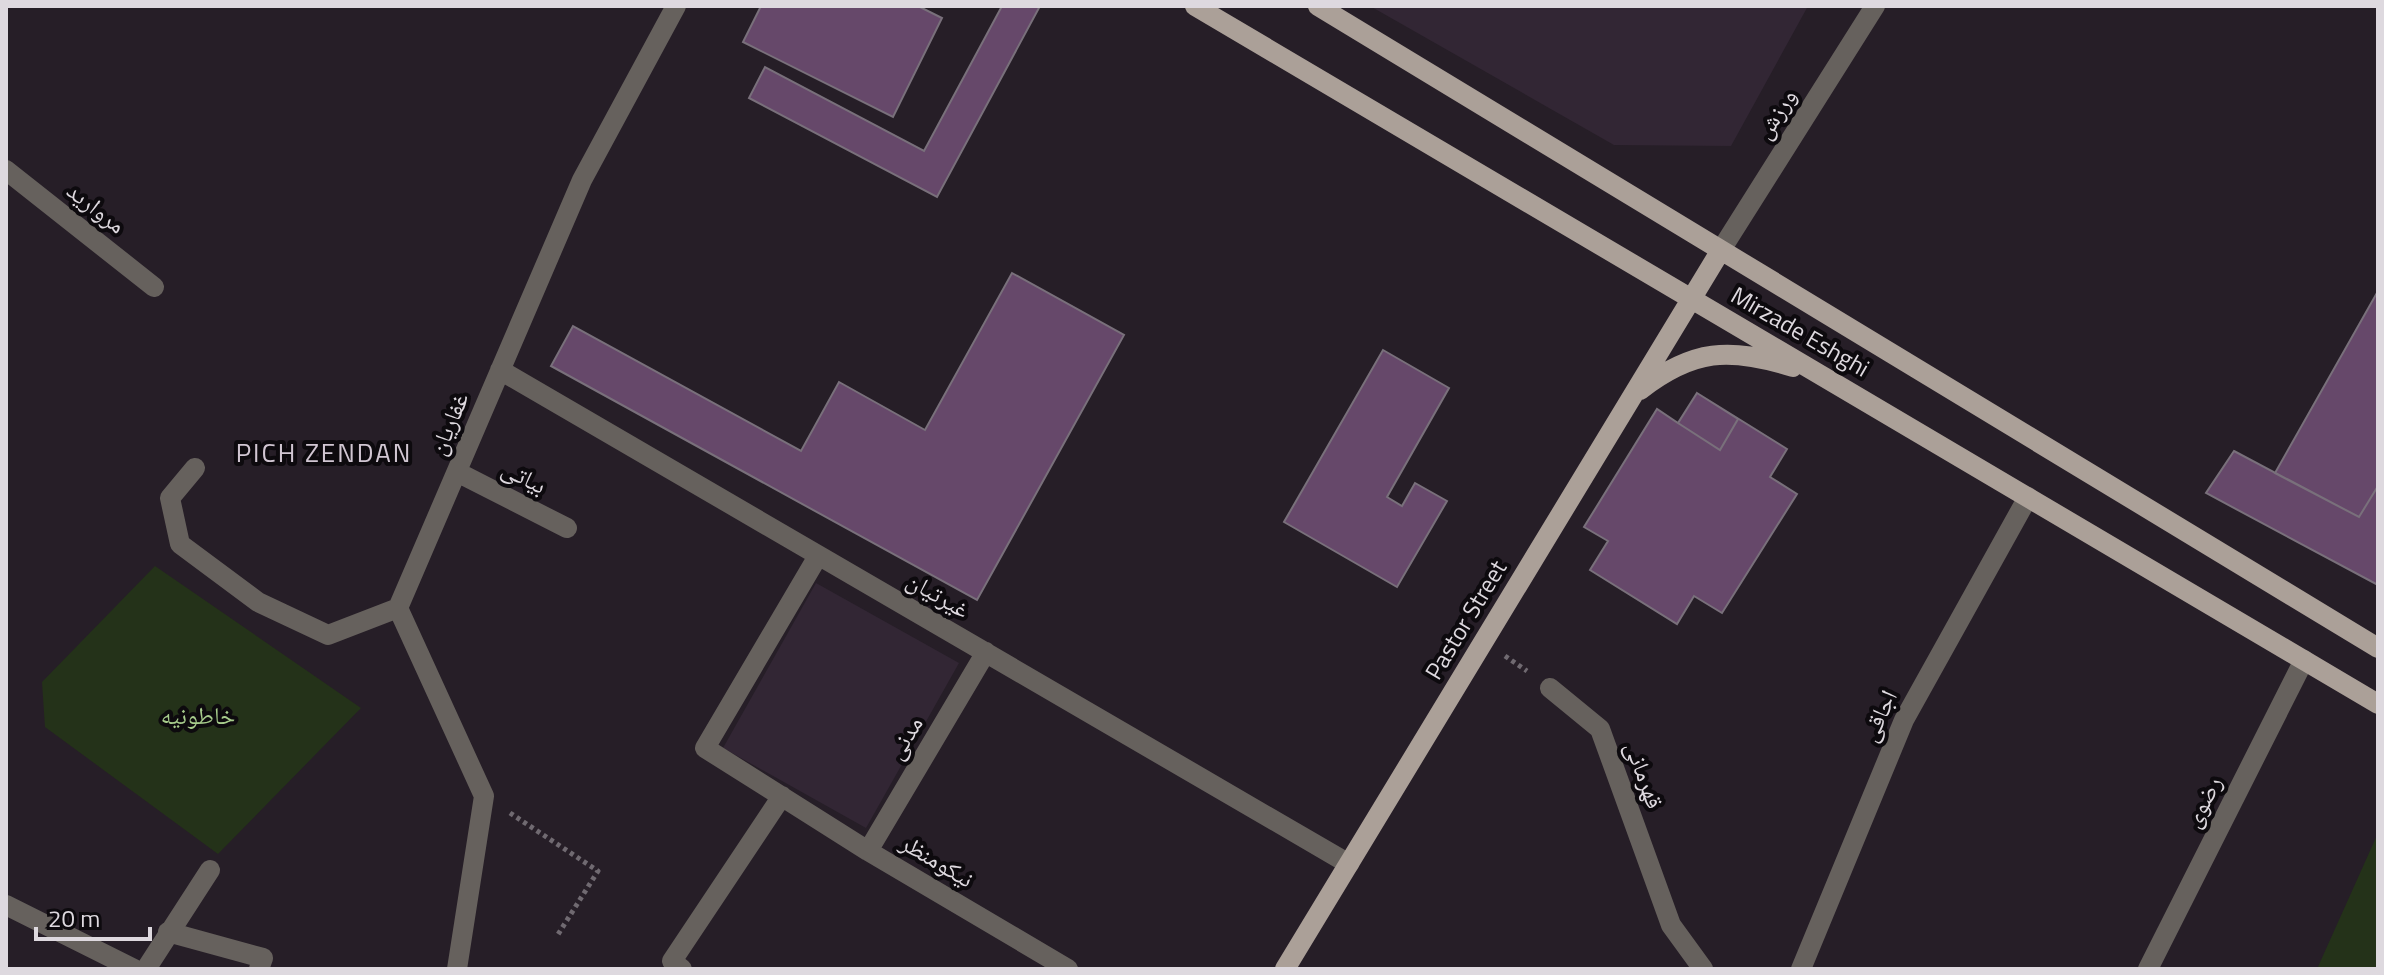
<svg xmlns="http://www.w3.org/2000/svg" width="2384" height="975" font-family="'Titillium Web','Noto Naskh Arabic',sans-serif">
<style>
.built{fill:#322634}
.green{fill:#243219}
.building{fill:#66486a;stroke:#79707b;stroke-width:2}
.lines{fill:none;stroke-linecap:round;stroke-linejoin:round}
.path{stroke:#706a71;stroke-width:5;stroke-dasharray:4 4;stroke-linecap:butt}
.minor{stroke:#66615d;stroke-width:20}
.major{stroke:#aba098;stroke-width:20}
.labels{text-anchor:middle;stroke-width:8;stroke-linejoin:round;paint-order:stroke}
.street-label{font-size:24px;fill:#ded9df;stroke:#0d0a0e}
.park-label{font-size:24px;fill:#a7cc8c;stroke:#0d0a0e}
.neighbourhood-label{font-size:26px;letter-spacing:2px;fill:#d1c6d2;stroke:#0d0a0e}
</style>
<rect width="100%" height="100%" fill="#261e27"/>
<path class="built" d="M1370 6H1808L1731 146 1614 145Z
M816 583 959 663 866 828 723 748Z"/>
<path class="green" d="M155 566 361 708 218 854 45 727 42 682Z
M2378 833V969H2317Z"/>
<path class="building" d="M761 6H918L942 18 893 117 743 42Z
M1002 6H1040L937 197 749 98 765 67 924 151Z
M1012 273 1124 335 977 600 551 366 573 326 801 451 839 382 925 430Z
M2378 291V486L2359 517 2275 473Z
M1383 350 1449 388 1387 497 1402 506 1415 483 1447 501 1397 587 1284 522Z
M1697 393 1787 449 1770 477 1797 494 1722 613 1694 596 1677 624 1590 570 1608 541 1584 527 1657 409 1678 423Z
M1697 393 1738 419 1720 450 1678 423Z
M2234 451 2359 517 2378 486V585L2206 493Z"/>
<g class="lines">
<path class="path" d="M1505 656 1527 671
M510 813 598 871 557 936"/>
<path class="minor" d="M6 170 154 287
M1721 250 1875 6
M500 370 1349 864
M195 468 170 498 180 544 258 602 328 635 398 608
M457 472 567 528
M818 556 705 748 868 851 1068 969
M1550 688 1600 729 1671 925 1703 969
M868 851 986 652
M6 905 134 969
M168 932 263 958 259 969
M146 969 210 870
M457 969 484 796 398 608 582 180 676 6
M682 969 672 961 782 796
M1801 969 1904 720 2028 497
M2148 969 2304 660"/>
<path class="major" d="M1195 6 2378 704
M1318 6 2378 648
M1640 390C1693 349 1729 347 1793 367
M1285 969 1721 250"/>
</g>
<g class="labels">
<g class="street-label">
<text transform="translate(1776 114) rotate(-57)" y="8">ورزش</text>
<text transform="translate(96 208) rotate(38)" y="8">مروارید</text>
<text transform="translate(1800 332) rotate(30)" y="8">Mirzade Eshghi</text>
<text transform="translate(449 424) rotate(-67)" y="8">غفاریان</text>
<text transform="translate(524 477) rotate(27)" y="8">بیاتی</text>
<text transform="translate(938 595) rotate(30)" y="8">غیرتیان</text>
<text transform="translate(1466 620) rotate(-59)" y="8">Pastor Street</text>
<text transform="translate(1879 716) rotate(-65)" y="8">اجاقی</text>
<text transform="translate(905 738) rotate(-59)" y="8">مدنی</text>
<text transform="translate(1644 775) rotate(70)" y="8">قهرمانی</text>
<text transform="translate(2203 802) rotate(-63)" y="8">رضوی</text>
<text transform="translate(937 861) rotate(31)" y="8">نیکومنظر</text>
</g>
<g class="park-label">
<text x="198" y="724">خاطونیه</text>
</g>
<g class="neighbourhood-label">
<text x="324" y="462">PICH ZENDAN</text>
</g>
</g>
<rect width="2384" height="975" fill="none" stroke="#ded9df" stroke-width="16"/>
<path d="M36 927v12h114v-12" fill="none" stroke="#ded9df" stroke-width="4"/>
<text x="48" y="927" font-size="24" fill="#ded9df" stroke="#0d0a0e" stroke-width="6" paint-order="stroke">20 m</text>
</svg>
